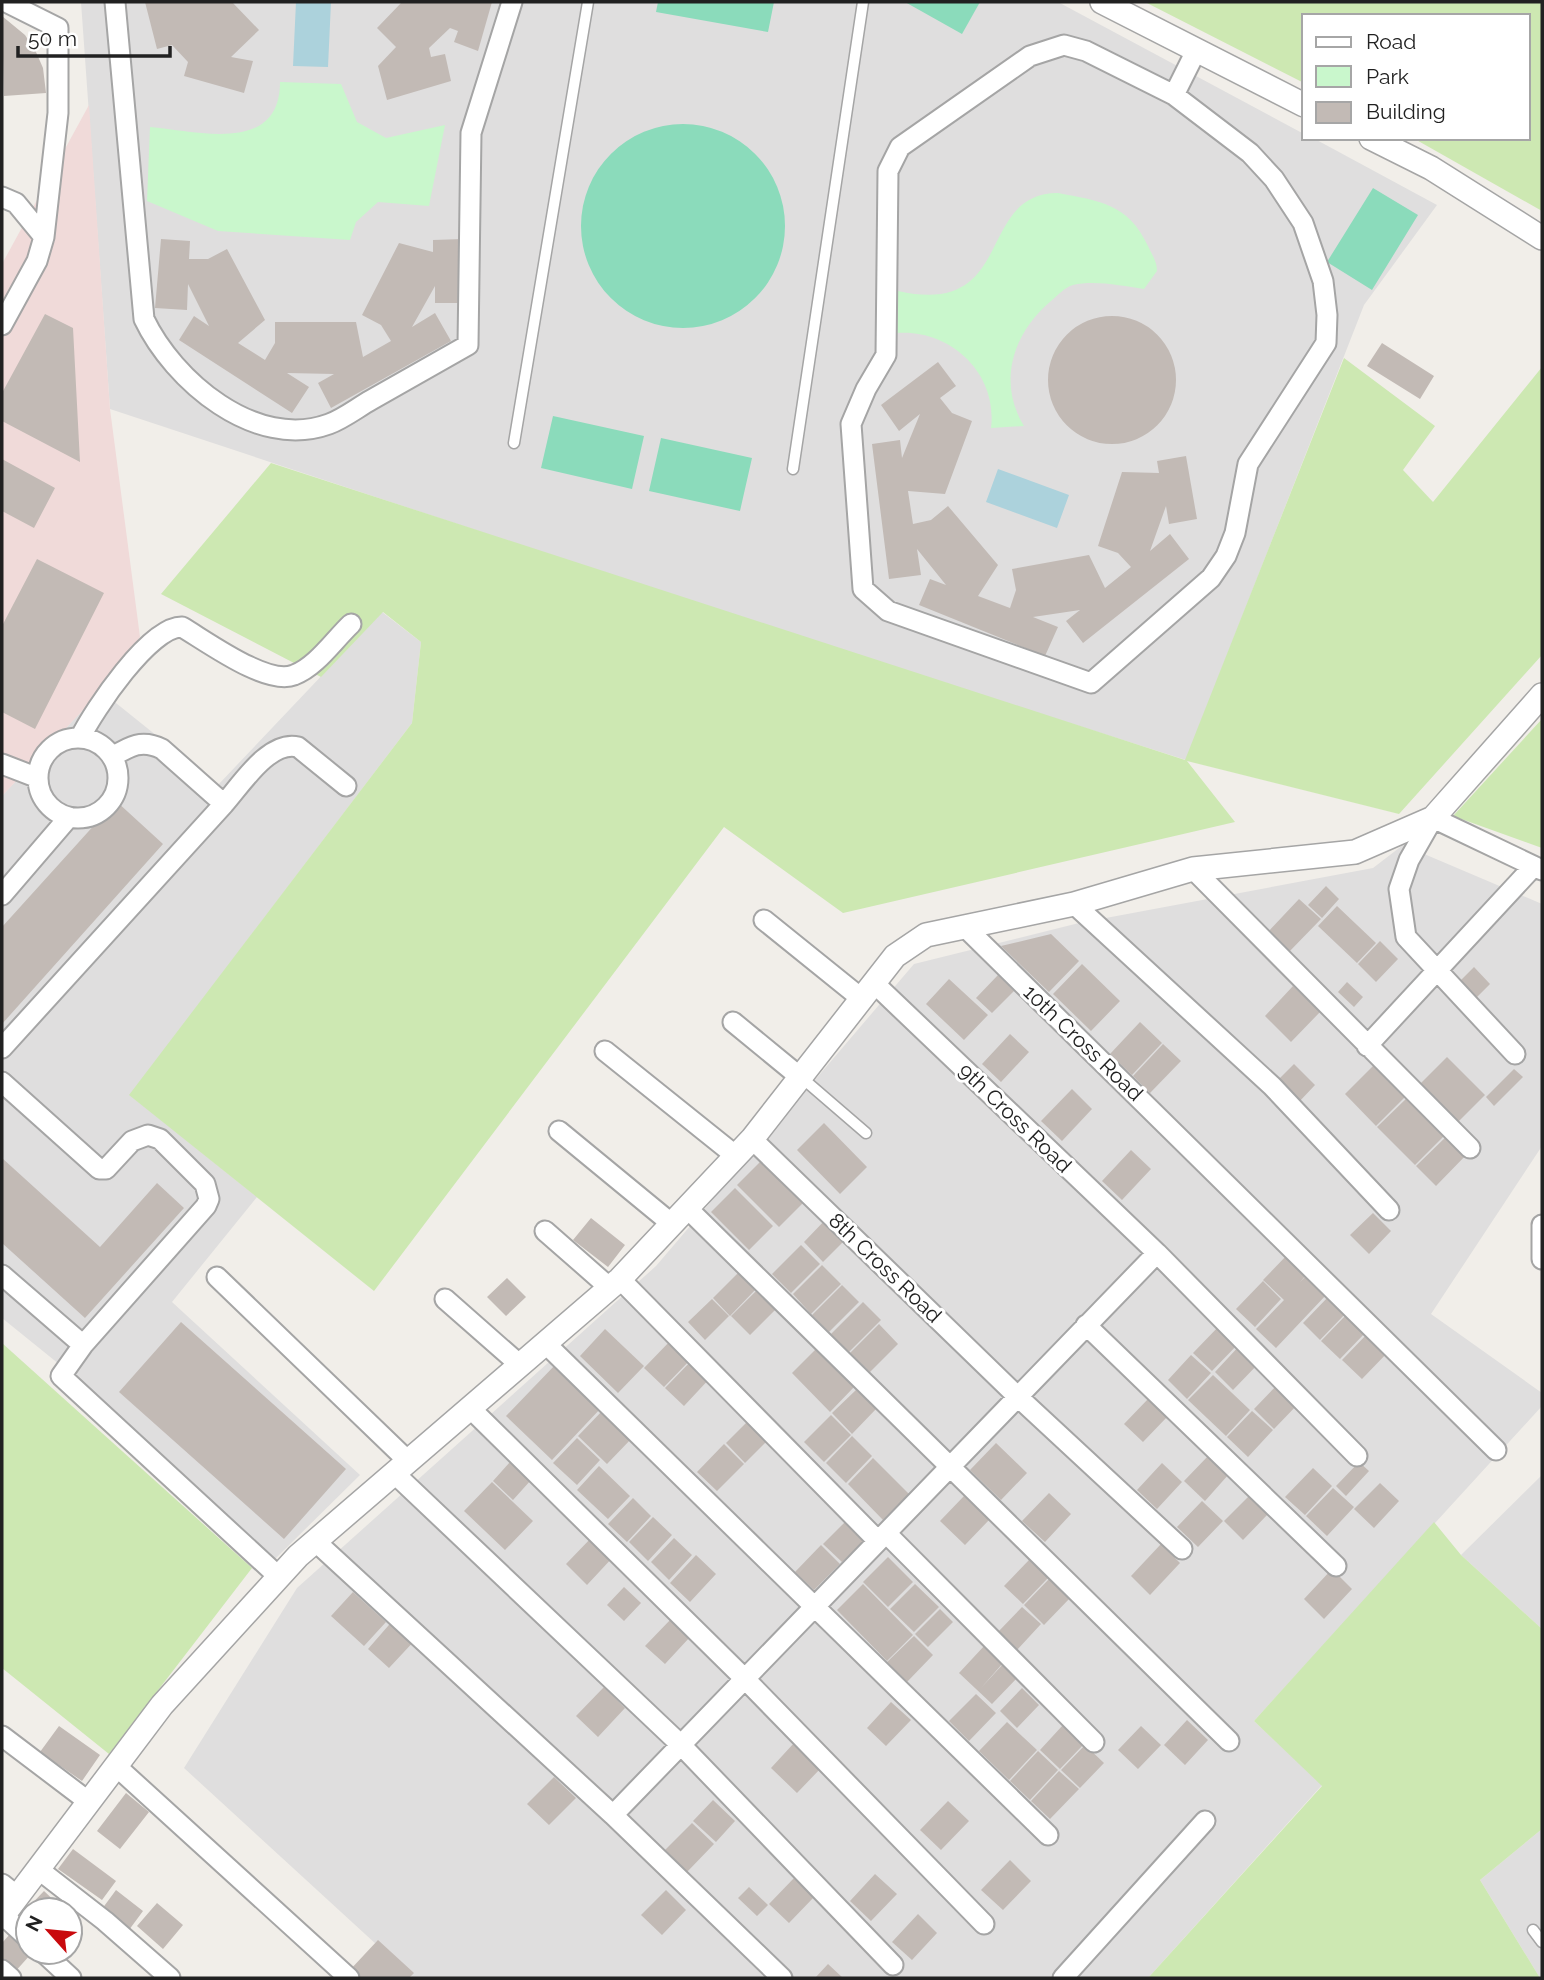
<svg xmlns="http://www.w3.org/2000/svg" width="1544" height="1980" font-family="Raleway,sans-serif">
<style>
.residential{fill:#dfdede}
.commercial{fill:#f0dad9}
.grass{fill:#cde8b2}
.park{fill:#c9f7cc}
.pitch{fill:#8bdbbb}
.water{fill:#acd2dc}
.building{fill:#c2bab5}
.lines{fill:none;stroke-linecap:round;stroke-linejoin:round}
.service-casing{stroke:#a5a5a5;stroke-width:13}
.minor-casing{stroke:#a5a5a5;stroke-width:23}
.tertiary-casing{stroke:#a5a5a5;stroke-width:26}
.service{stroke:#fff;stroke-width:10}
.minor{stroke:#fff;stroke-width:19}
.tertiary{stroke:#fff;stroke-width:23}
.labels{text-anchor:middle;stroke-width:6;stroke-linejoin:round;paint-order:stroke}
.street-label{font-size:21px;fill:#212121;stroke:#fff}
</style>
<rect width="100%" height="100%" fill="#f1eee9"/>
<path class="residential" d="M81 2H1058L1304 134V138H1313L1437 205 1364 305 1186 760 765 626 110 409Z
M382 612 421 642 412 723 130 1095 257 1197 172 1302 360 1475 274 1560 96 1394 2 1318V796L101 691 218 785Z
M1403 845 1542 904V1146L1431 1314 1542 1393V1406L1254 1721 1322 1785 1148 1978H413L184 1768 297 1588 656 1266 914 964 1079 923 1373 868Z
M1542 1475V1629L1461 1555Z
M1542 1829V1978H1540L1480 1880Z"/>
<path class="commercial" d="M89 105 110 409 140 637 101 691 2 796V264Z"/>
<path class="grass" d="M1145 2H1542V211L1413 138H1528V16H1304V83Z
M1344 358 1435 426 1403 470 1433 502 1542 367V655L1399 814 1187 761 1235 822 843 913 724 827 374 1291 129 1095 412 723 421 642 383 612 321 677 161 594 271 463 1185 760Z
M1542 719V848L1453 816Z
M2 1343 252 1568 109 1754 2 1668Z
M1434 1522 1461 1555 1542 1629V1829L1480 1880 1540 1978H1148L1322 1786 1254 1721Z"/>
<path class="park" d="M280 82 341 84 357 122 386 138 445 125 429 206 378 202 356 222 350 240 218 231 147 201 150 127C197 131 280 155 280 82Z
M1058 193C1099 201 1128 203 1148 246 1152 255 1157 261 1157 271L1144 289C1122 286 1095 280 1073 285 1065 287 1057 296 1051 301 1013 333 997 382 1024 426L991 428C998 373 950 329 897 333L898 291C1017 318 975 193 1058 193Z"/>
<path class="pitch" d="M658 2H774L768 32 656 12Z
M905 2H980L962 34Z
M581 226a102 102 0 1 1 204 0a102 102 0 1 1-204 0Z
M1373 188 1418 215 1372 290 1327 262Z
M553 416 644 436 632 489 541 468Z
M661 438 752 458 740 511 649 491Z"/>
<path class="water" d="M296 2H331L328 67 293 66Z
M998 469 1069 495 1057 528 986 502Z"/>
<path class="building" d="M145 2H232L259 30 231 57 253 61 244 93 184 76 188 62 172 45 157 49Z
M402 2H492L478 51 454 42 458 31 450 28 429 48 431 57 445 54 451 81 387 100 378 66 396 47 377 28Z
M2 16 25 35 36 52 43 68 46 93 4 96Z
M161 239 190 241 189 259H208L227 249 265 320 238 343 265 360 275 343V322H356L363 357 391 341 381 325 362 315 399 243 433 252V240L463 239 464 303H435V286L412 327 435 313 451 341 331 408 318 383 334 374 287 373 309 387 292 413 179 340 194 316 209 326 188 284 187 310 155 308Z
M45 314 73 328 80 462 2 421V393Z
M1048 380a64 64 0 1 1 128 0a64 64 0 1 1-128 0Z
M1382 343 1434 376 1420 399 1367 366Z
M938 362 956 386 940 398 952 413 972 421 945 494 908 491 913 524 931 520 948 506 998 565 978 596 1010 608 1016 590 1012 569 1089 555 1105 588 1131 567 1118 553 1098 546 1122 472 1159 473 1157 461 1186 456 1197 519 1169 524 1166 506 1150 551 1170 534 1189 559 1083 643 1066 621 1080 610 1033 617 1058 627 1045 656 919 605 930 579 946 585 917 549 921 575 889 579 872 444 900 440 902 458 920 414 899 431 881 405Z
M2 459 55 488 34 528 2 511Z
M37 559 104 593 35 729 2 712V626Z
M116 801 163 844 2 1024V927Z
M1326 886 1339 899 1322 918 1308 905Z
M1299 899 1321 919 1288 953 1267 933Z
M1337 906 1376 943 1357 963 1318 926Z
M1051 934 1079 961 1049 992 1001 946Z
M1380 941 1398 959 1376 982 1358 964Z
M1082 964 1120 1001 1091 1031 1053 994Z
M1474 967 1490 984 1475 999 1459 982Z
M998 975 1014 991 992 1013 976 998Z
M949 979 988 1015 964 1040 926 1004Z
M1347 982 1363 997 1354 1007 1338 992Z
M1293 986 1320 1012 1291 1042 1265 1016Z
M1140 1022 1162 1043 1132 1075 1110 1054Z
M1010 1034 1029 1052 1001 1082 982 1064Z
M1163 1044 1181 1061 1150 1093 1133 1076Z
M1447 1057 1485 1095 1458 1122 1420 1084Z
M1377 1062 1408 1094 1376 1126 1345 1094Z
M1294 1064 1315 1085 1298 1103 1276 1082Z
M1514 1069 1523 1077 1494 1106 1486 1097Z
M1072 1089 1092 1109 1062 1141 1041 1121Z
M1410 1095 1447 1133 1415 1165 1377 1127Z
M824 1123 867 1167 840 1194 797 1150Z
M1451 1132 1470 1151 1436 1186 1416 1166Z
M1131 1150 1151 1169 1122 1200 1102 1181Z
M2 1158 100 1247 157 1183 184 1208 85 1318 2 1243Z
M764 1158 806 1200 779 1227 737 1185Z
M735 1188 773 1226 749 1250 711 1212Z
M1373 1213 1391 1231 1369 1254 1350 1235Z
M828 1217 848 1237 823 1262 804 1242Z
M591 1218 625 1245 608 1267 573 1240Z
M801 1245 820 1264 791 1293 772 1274Z
M1288 1254 1308 1273 1300 1282 1307 1275 1327 1294 1276 1348 1256 1329 1284 1300 1263 1280Z
M822 1265 841 1284 811 1314 793 1294Z
M739 1272 756 1289 730 1316 713 1298Z
M507 1278 526 1297 506 1316 487 1297Z
M1263 1281 1281 1299 1255 1327 1236 1309Z
M842 1285 859 1302 829 1332 812 1315Z
M757 1290 776 1309 750 1335 731 1316Z
M1329 1296 1347 1312 1320 1340 1303 1323Z
M712 1299 729 1316 705 1340 688 1322Z
M863 1302 881 1320 849 1352 831 1334Z
M1347 1314 1366 1332 1340 1359 1321 1341Z
M181 1322 346 1469 284 1539 119 1392Z
M879 1324 898 1344 870 1372 850 1353Z
M1221 1324 1240 1342 1212 1371 1193 1353Z
M605 1329 644 1366 618 1393 580 1356Z
M1369 1332 1389 1351 1362 1379 1342 1360Z
M673 1338 693 1357 664 1387 644 1368Z
M1241 1344 1260 1362 1233 1390 1215 1372Z
M817 1348 855 1386 830 1412 792 1373Z
M1191 1355 1211 1373 1187 1399 1168 1380Z
M694 1358 712 1376 684 1406 665 1388Z
M556 1364 601 1408 552 1460 506 1416Z
M1213 1375 1250 1410 1226 1436 1188 1400Z
M1279 1383 1299 1403 1274 1429 1254 1409Z
M856 1390 876 1409 852 1434 832 1413Z
M1148 1399 1167 1417 1143 1442 1124 1424Z
M604 1409 633 1437 607 1464 578 1436Z
M1252 1411 1273 1430 1248 1457 1227 1437Z
M831 1415 851 1435 824 1462 804 1442Z
M751 1418 770 1438 745 1463 726 1443Z
M852 1436 872 1456 846 1483 826 1463Z
M577 1438 600 1460 577 1485 553 1463Z
M996 1443 1027 1473 1001 1500 970 1470Z
M724 1444 744 1464 717 1491 697 1472Z
M1209 1455 1229 1474 1205 1501 1184 1481Z
M873 1458 909 1494 883 1520 848 1484Z
M511 1461 531 1480 513 1500 493 1481Z
M1359 1462 1369 1471 1346 1496 1336 1486Z
M1162 1463 1182 1482 1157 1509 1137 1490Z
M599 1466 630 1496 608 1519 577 1490Z
M1313 1468 1332 1486 1305 1515 1285 1497Z
M492 1482 533 1521 505 1550 464 1511Z
M1380 1483 1399 1501 1374 1528 1354 1509Z
M1333 1488 1354 1507 1327 1536 1306 1516Z
M1049 1493 1071 1514 1045 1542 1022 1521Z
M964 1496 989 1520 965 1545 940 1521Z
M1249 1496 1268 1514 1243 1540 1224 1521Z
M633 1498 651 1516 627 1542 608 1524Z
M1202 1501 1223 1521 1198 1547 1177 1527Z
M653 1517 672 1535 648 1561 629 1542Z
M847 1520 866 1539 842 1562 823 1544Z
M593 1536 614 1556 587 1585 566 1564Z
M674 1538 692 1555 669 1580 651 1562Z
M1161 1544 1180 1563 1150 1595 1131 1576Z
M821 1545 840 1564 814 1590 795 1572Z
M696 1555 716 1574 690 1602 670 1583Z
M888 1557 913 1582 888 1607 863 1582Z
M1029 1560 1048 1578 1023 1604 1004 1586Z
M1332 1569 1352 1589 1324 1619 1304 1599Z
M1049 1579 1070 1598 1044 1625 1024 1605Z
M863 1584 913 1635 887 1661 837 1610Z
M915 1584 939 1607 914 1632 890 1609Z
M624 1587 641 1603 624 1621 607 1605Z
M353 1592 386 1622 364 1646 331 1616Z
M1022 1607 1041 1624 1017 1650 998 1632Z
M940 1609 953 1622 928 1647 915 1634Z
M395 1618 417 1638 389 1668 368 1649Z
M671 1619 690 1637 665 1664 645 1646Z
M914 1636 933 1655 907 1682 887 1662Z
M985 1645 1003 1663 981 1688 1005 1662 1019 1676 992 1704 959 1673Z
M604 1687 625 1708 598 1737 576 1716Z
M1022 1688 1039 1705 1017 1728 1000 1711Z
M976 1694 996 1713 969 1741 949 1721Z
M891 1702 911 1720 886 1746 867 1728Z
M1187 1720 1208 1740 1185 1765 1164 1745Z
M1007 1722 1037 1750 1009 1780 979 1751Z
M1063 1725 1084 1744 1060 1769 1040 1750Z
M59 1726 100 1755 82 1781 40 1752Z
M1141 1726 1161 1745 1138 1769 1118 1750Z
M794 1743 821 1768 797 1793 771 1768Z
M1085 1745 1104 1763 1080 1788 1061 1770Z
M1038 1751 1058 1770 1030 1800 1010 1781Z
M1059 1771 1079 1789 1050 1819 1031 1801Z
M554 1777 576 1798 549 1825 527 1804Z
M126 1793 149 1812 120 1849 97 1831Z
M713 1800 735 1821 716 1842 693 1821Z
M948 1801 969 1821 941 1850 920 1830Z
M692 1823 714 1844 687 1872 664 1851Z
M73 1849 116 1881 102 1900 58 1869Z
M1010 1860 1031 1881 1003 1910 981 1890Z
M875 1874 897 1894 871 1921 850 1901Z
M795 1877 815 1896 789 1923 769 1904Z
M749 1887 768 1905 757 1916 738 1898Z
M116 1890 143 1911 129 1930 102 1909Z
M666 1890 686 1910 662 1935 641 1915Z
M44 1891 64 1910H28V1927L18 1918Z
M157 1903 183 1925 163 1949 137 1926Z
M918 1914 937 1933 912 1960 892 1942Z
M10 1934 31 1954 13 1974 2 1964V1943Z
M378 1940 414 1973 409 1978H358L349 1971Z
M828 1964 843 1978H815Z"/>
<g class="lines">
<defs>
<path id="service" d="M514 443 588 2
M793 469 863 2
M801 1077 866 1133
M1533 1930 1542 1942"/>
<path id="minor" d="M6 2 58 28V113L44 237
M115 2 144 319C173 380 255 451 329 424 343 419 357 408 371 400 403 382 436 363 468 345L471 133 512 2
M1064 45 1086 51 1174 95 1250 153 1274 179 1303 223 1323 281 1327 315 1326 343 1248 464 1235 533 1226 556 1211 578 1091 683 888 611 863 589 851 424 866 389 886 355 888 171 900 147 1030 56Z
M1174 95 1196 51
M2 197 16 203 44 237 37 261 2 325
M80 738C94 710 150 626 182 627 206 641 267 686 294 675 316 667 334 640 351 624
M38 778a40 40 0 1 1 80 0a40 40 0 1 1-80 0Z
M2 764 38 778
M224 804C241 785 269 740 298 747L346 786
M1193 869 1470 1148
M2 895 69 817
M1074 904 1272 1086 1389 1210
M764 920 862 999
M965 927 1496 1450
M874 983 1157 1253 1357 1456
M733 1022 800 1077
M1367 1046 1533 867
M2 1048 224 804 162 749C142 739 130 746 112 757
M605 1051 736 1156
M1515 1054 1406 937 1399 889 1409 860 1433 818 1542 870
M2 1082 99 1169H106L132 1141 148 1135 160 1139 205 1184 209 1199 206 1206 83 1345
M559 1131 672 1224
M752 1139 1018 1397 1182 1549
M687 1208 1229 1741
M545 1231 610 1288
M1542 1259V1225
M2 1275 83 1345 61 1376 279 1577
M217 1277 408 1461
M620 1279 878 1541
M445 1299 520 1365
M1086 1325 1336 1566
M545 1343 1048 1835
M470 1408 745 1679 984 1924
M394 1473 681 1745 893 1965
M886 1533 1094 1742
M315 1541 613 1815 782 1978
M2 1736 89 1802
M116 1766 349 1978
M613 1815 1157 1253
M38 1869 105 1921 170 1978
M2 1884 17 1896
M3 1915 28 1938
M43 1952 71 1978
M2 1970 11 1978
M1063 1978 1205 1821"/>
<path id="tertiary" d="M1102 2 1304 105
M1371 138 1431 168 1542 238
M2 1917 162 1705 298 1556 620 1279 752 1139 895 956 926 935 1074 904 1193 869 1355 852 1433 818 1542 695"/>
</defs>
<use href="#service" class="service-casing"/>
<use href="#minor" class="minor-casing"/>
<use href="#tertiary" class="tertiary-casing"/>
<use href="#service" class="service"/>
<use href="#minor" class="minor"/>
<use href="#tertiary" class="tertiary"/>
</g>
<g class="labels">
<g class="street-label">
<text transform="translate(1083 1043) rotate(44)" y="7">10th Cross Road</text>
<text transform="translate(1015 1118) rotate(44)" y="7">9th Cross Road</text>
<text transform="translate(885 1268) rotate(44)" y="7">8th Cross Road</text>
</g>
</g>
<rect width="1544" height="1980" fill="none" stroke="#212121" stroke-width="7"/>
<rect x="1302" y="14" width="228" height="126" fill="#ffffff" stroke="#a6a6a6" stroke-width="2"/>
<rect x="1316" y="37" width="35" height="10" fill="#ffffff" stroke="#a6a6a6" stroke-width="2"/>
<text x="1366" y="49" font-size="21" fill="#212121">Road</text>
<rect x="1316" y="66" width="35" height="21" fill="#c9f7cc" stroke="#a6a6a6" stroke-width="2"/>
<text x="1366" y="84" font-size="21" fill="#212121">Park</text>
<rect x="1316" y="102" width="35" height="21" fill="#c2bab5" stroke="#a6a6a6" stroke-width="2"/>
<text x="1366" y="119" font-size="21" fill="#212121">Building</text>
<g transform="translate(49 1931) rotate(297)"><circle r="33" fill="#ffffff" stroke="#a6a6a6" stroke-width="2"/>
<path d="M0-5L12 26L0 18L-12 26Z" fill="#c90a0e"/>
<text y="-10" font-size="19" font-weight="bold" text-anchor="middle" fill="#212121">N</text>
</g>
<path d="M18 46v10h152v-10" fill="none" stroke="#212121" stroke-width="3.5"/>
<text x="28" y="46" font-size="21" fill="#212121" stroke="#ffffff" stroke-width="5" paint-order="stroke">50 m</text>
</svg>
